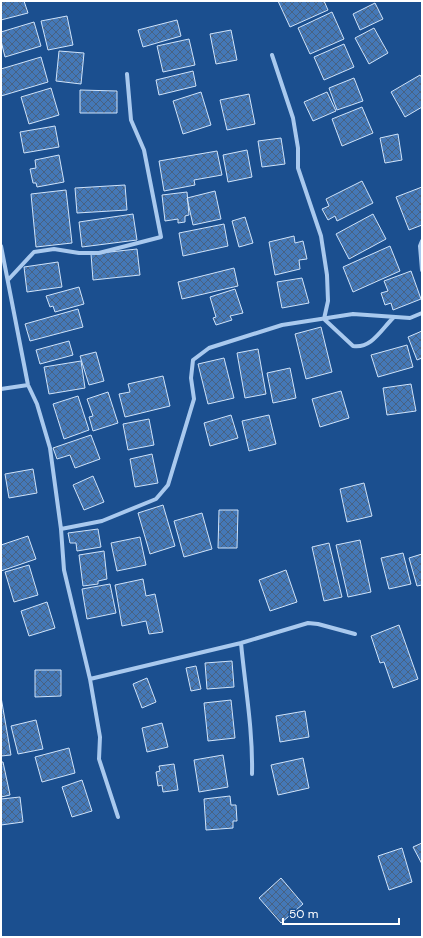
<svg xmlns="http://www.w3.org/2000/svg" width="423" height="938" font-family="'DM Sans',sans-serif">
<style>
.building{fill:url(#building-cross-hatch);stroke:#cfe3fa}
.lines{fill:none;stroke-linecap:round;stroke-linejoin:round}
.street{stroke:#a9c9ee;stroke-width:4}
</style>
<defs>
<pattern id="building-cross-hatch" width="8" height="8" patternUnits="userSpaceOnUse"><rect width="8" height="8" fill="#4478b7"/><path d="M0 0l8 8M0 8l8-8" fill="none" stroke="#486282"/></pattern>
</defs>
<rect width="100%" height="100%" fill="#1b4f8f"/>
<path class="building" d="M1 1H24L28 13 1 20Z
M278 1H324L328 10 290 27Z
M375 3 383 19 360 30 353 14Z
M332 12 344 39 310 54 298 28Z
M67 16 73 45 48 50 41 21Z
M177 20 181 36 143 47 138 30Z
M34 22 41 46 5 57 1 41V32Z
M374 28 388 53 369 64 355 38Z
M231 30 237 60 216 64 210 34Z
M189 39 195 65 163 72 157 46Z
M344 44 354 67 324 80 314 57Z
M59 51 84 53 81 84 56 81Z
M41 57 48 82 1 96V69Z
M193 71 196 86 159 95 156 80Z
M420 75 422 78V107L405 117 391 92Z
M354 78 363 101 337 110 329 88Z
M51 88 59 115 29 124 21 97Z
M80 90 117 91V113H80Z
M201 92 211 125 183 134 173 101Z
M327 92 336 111 313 121 304 102Z
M249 94 255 124 227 130 220 100Z
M362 107 373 133 342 146 332 119Z
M55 126 59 147 24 153 20 132Z
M398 134 402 160 385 163 380 138Z
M281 138 285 164 262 167 258 141Z
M247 150 252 177 228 182 223 155Z
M217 151 222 175 194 180 195 185 164 191 159 161Z
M59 155 64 182 37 187 36 183H33L30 169 36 168 35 160Z
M362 181 373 203 337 221 335 216 328 220 322 209 329 206 326 199Z
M125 185 127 210 77 213 75 188Z
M422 187V225L409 230 396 197Z
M66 190 72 243 36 247 31 194Z
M215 191 221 219 193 225 187 198Z
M187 192 189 215 185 216V222L178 223V219L165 221 162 195Z
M133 214 137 240 82 247 79 222Z
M373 214 386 239 349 259 336 234Z
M245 217 253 243 239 247 232 221Z
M224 224 228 246 183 256 179 233Z
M294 236 295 243 303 241 307 259 299 260 300 269 275 275 269 242Z
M390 246 400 271 353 292 343 267Z
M137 249 140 275 93 280 91 254Z
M58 262 62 287 27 292 24 267Z
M234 268 238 286 182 299 178 282Z
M411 271 421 299 393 310 391 303 385 305 381 293 388 291 384 281Z
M302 278 309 303 282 308 277 282Z
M79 287 84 304 55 312 53 306 50 307 46 296Z
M235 289 243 313 230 316 232 320 216 325 213 318 216 317 210 297Z
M78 309 83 327 30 341 25 324Z
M321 327 332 372 306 379 295 334Z
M422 331V358L417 360 408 337Z
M69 341 73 355 40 364 36 350Z
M407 345 413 367 378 377 371 355Z
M258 349 266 394 245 398 237 353Z
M96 352 104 381 89 385 80 356Z
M224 358 234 398 208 404 198 364Z
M81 361 85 388 49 394 44 367Z
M290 368 296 398 273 403 267 373Z
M163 376 170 406 125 417 119 394 130 392 128 384Z
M411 384 416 411 387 415 383 388Z
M341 391 349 418 320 427 312 399Z
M108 392 118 423 93 431 89 417 93 416 87 399Z
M78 396 89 430 64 439 53 404Z
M231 415 238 438 210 446 204 423Z
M269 415 276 444 249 451 242 421Z
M149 419 154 445 128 450 123 424Z
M91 435 100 459 75 468 70 455 57 459 53 448Z
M152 454 158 483 135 487 130 459Z
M33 469 37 493 9 498 5 474Z
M93 476 104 502 84 510 73 485Z
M364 483 372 516 347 522 340 489Z
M163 505 175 546 150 554 138 513Z
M219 510H238L237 548H218Z
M202 513 212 549 184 557 174 521Z
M98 529 101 547 77 551 76 543H70L68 533Z
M28 536 36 559 1 571V545Z
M140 537 146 565 117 571 111 543Z
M360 540 371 592 348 597 336 545Z
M329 543 342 597 324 601 312 547Z
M104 551 107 579 98 581V584L83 586 79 555Z
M403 553 411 584 389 589 381 558Z
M422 554V585L417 586 409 558Z
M29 565 38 595 14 602 5 572Z
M286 570 297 602 270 611 259 580Z
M143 579 146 596 155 594 163 632 149 634 146 621 122 626 115 585Z
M110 584 116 613 87 619 82 589Z
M47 602 55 628 29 636 21 611Z
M399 625 418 679 393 688 384 662 380 663 371 636Z
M232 661 234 687 207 689 205 663Z
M196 666 201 689 191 691 186 668Z
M35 670H61V696L35 697Z
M147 678 156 702 142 708 133 684Z
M1 697 11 755 1 756Z
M231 700 235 738 208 741 204 703Z
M305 711 309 737 280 742 276 716Z
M36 720 43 749 18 754 11 726Z
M162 723 168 747 147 752 142 728Z
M69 748 75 773 42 782 35 757Z
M223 755 228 787 199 792 194 760Z
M303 758 309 788 278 795 271 765Z
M1 762H3L10 795 1 797Z
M174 764 178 790 163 792 162 785 158 786 156 772 160 771 159 766Z
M82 780 92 811 72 817 62 787Z
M230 796 231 805H236L237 821H233V828L206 830 204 799Z
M20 797 23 822 1 825V799Z
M422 843V864L413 847Z
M402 848 412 882 389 890 378 856Z
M281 878 303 904 281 923 259 898Z"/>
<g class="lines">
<path class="street" d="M272 55 293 118 298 148V168L321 236 327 275 328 301 324 319
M422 241 420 246 422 270
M1 246 28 385 37 404 50 448 61 529 64 570 90 679 100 737 99 759 118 817
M8 280 34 252 54 249 79 253H99L161 237 144 150 131 120 127 74
M324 319 353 346C371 349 381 330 393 318
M1 389 28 385
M61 529 102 521 156 499 168 485 194 399 191 378 193 360 209 348 282 325 353 314 410 318 422 313
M241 643C245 686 253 730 252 774
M90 679 241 643 308 623 318 624 355 634"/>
</g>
<rect width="423" height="938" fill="none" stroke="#ffffff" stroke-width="4"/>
<path d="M283 918v6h116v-6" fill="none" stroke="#ffffff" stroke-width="2"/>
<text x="289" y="918" font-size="12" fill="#ffffff" stroke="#1b4f8f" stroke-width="3" paint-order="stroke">50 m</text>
</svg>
